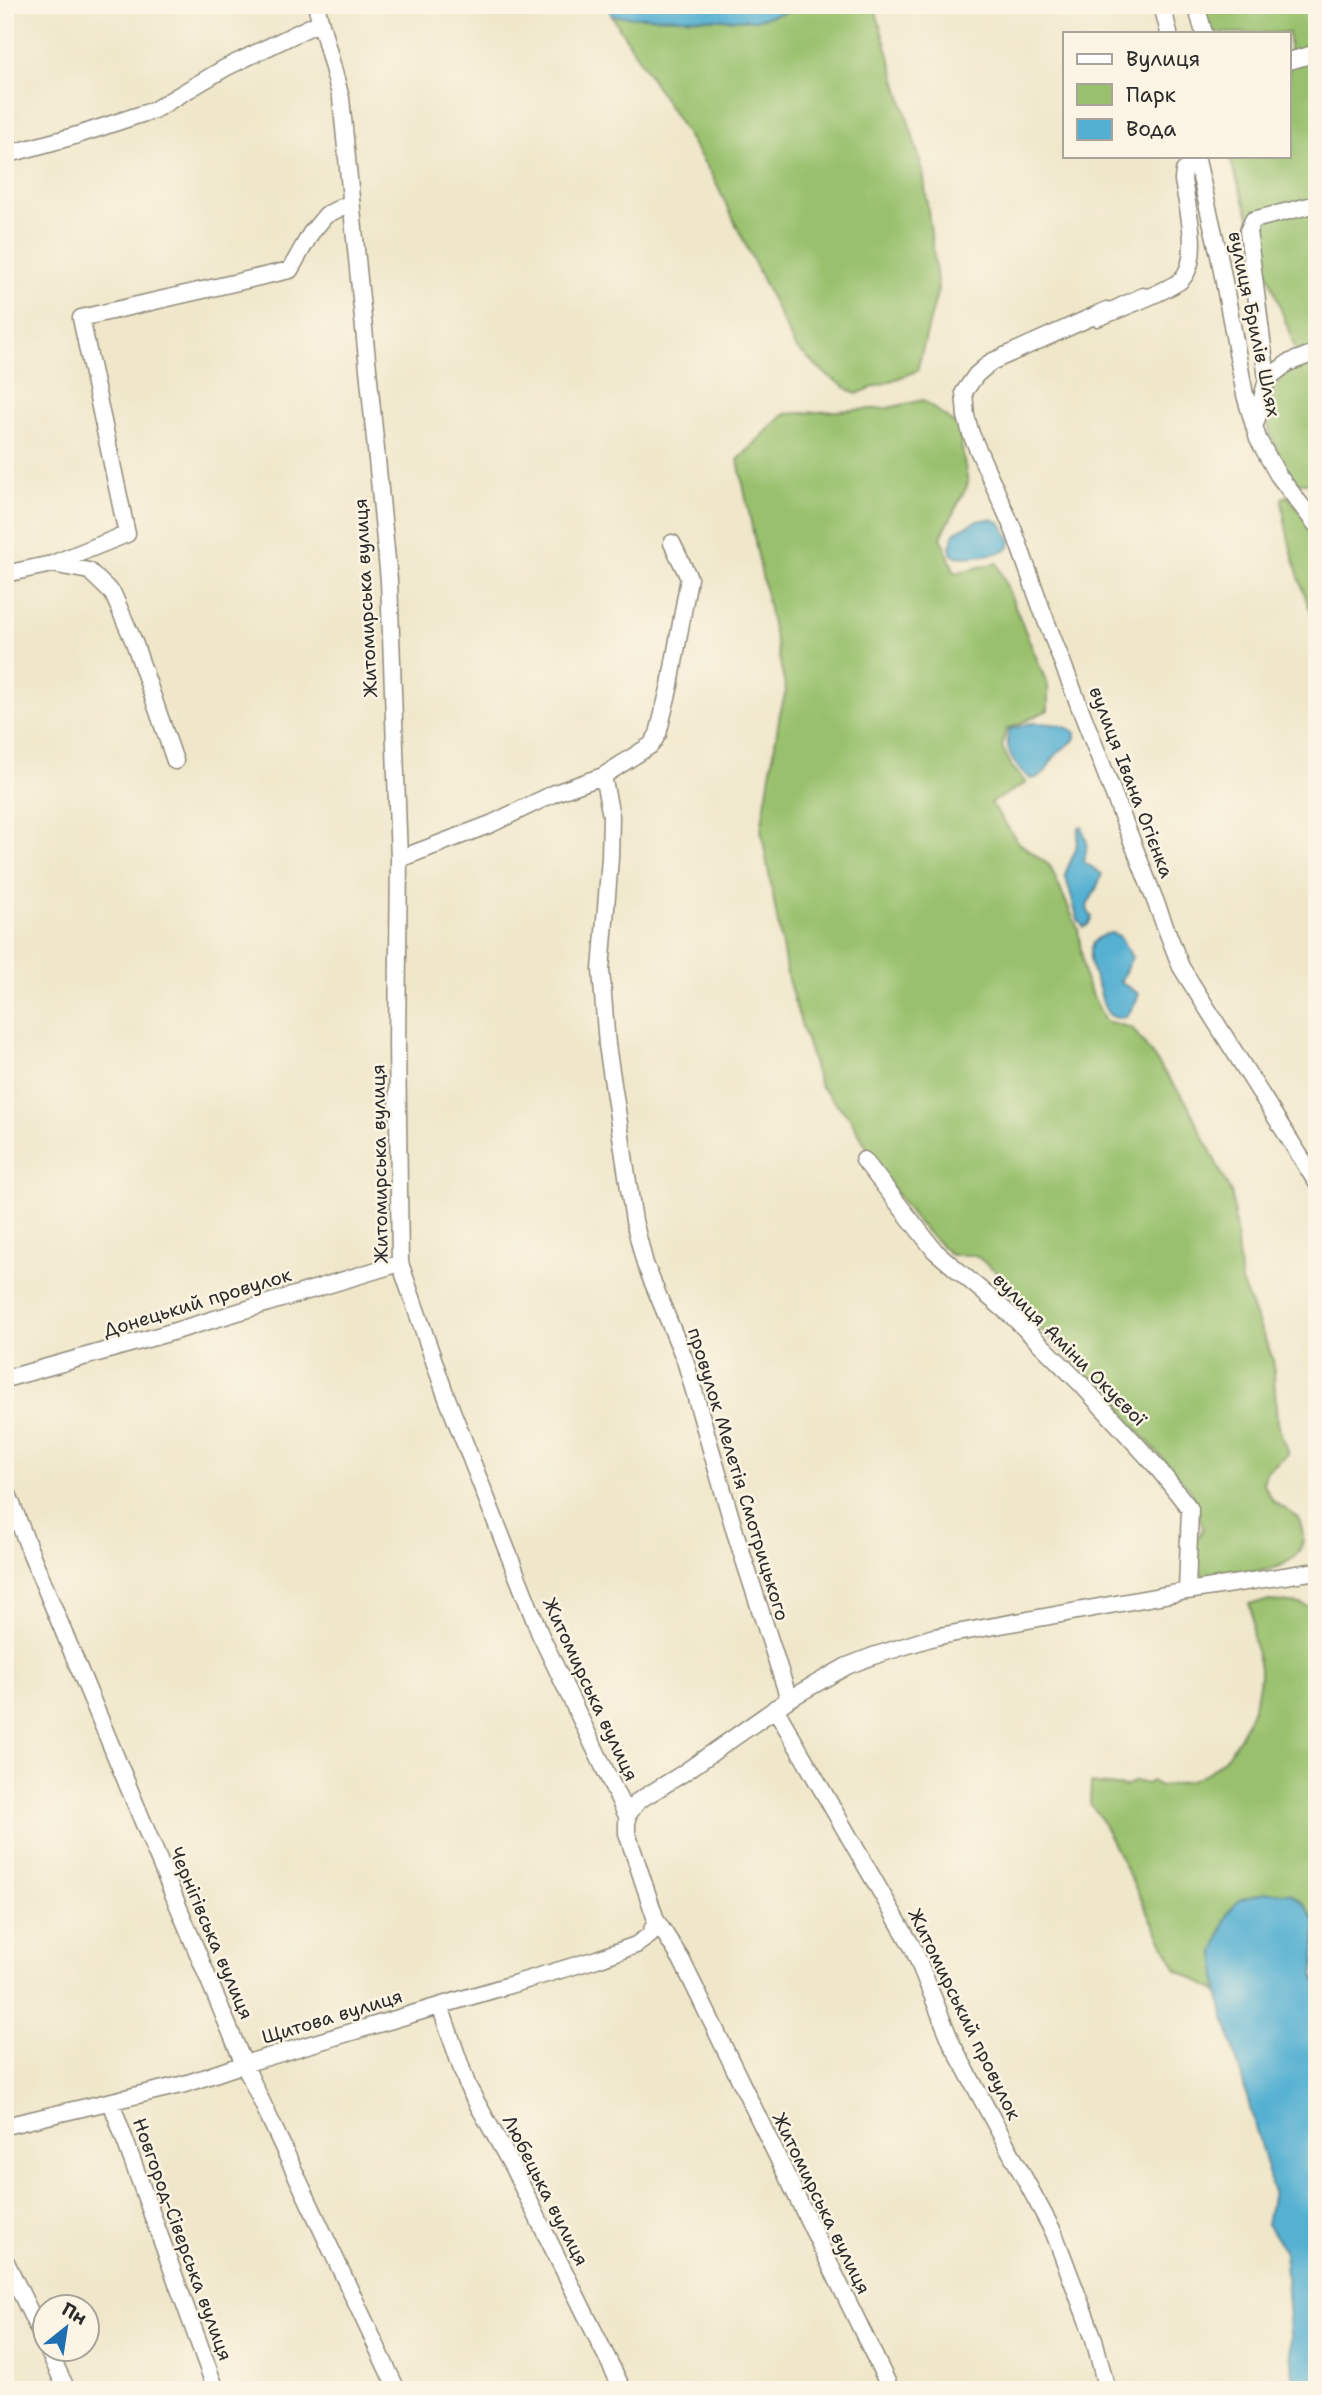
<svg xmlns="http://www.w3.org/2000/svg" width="1322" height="2395" font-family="'Shantell Sans',sans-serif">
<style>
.green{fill:#99c16d;stroke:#62764c;stroke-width:2}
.water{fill:#54b0d2;stroke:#406e7e;stroke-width:2}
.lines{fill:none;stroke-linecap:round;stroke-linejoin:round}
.minor-casing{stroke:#8e897a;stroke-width:19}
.minor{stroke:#fff;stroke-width:16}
.labels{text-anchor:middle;stroke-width:5;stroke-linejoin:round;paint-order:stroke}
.street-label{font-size:19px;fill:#2b2b2b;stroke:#fcf5e5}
</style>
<rect width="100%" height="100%" fill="#fcf5e5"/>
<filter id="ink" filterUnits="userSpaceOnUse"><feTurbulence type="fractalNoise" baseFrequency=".0143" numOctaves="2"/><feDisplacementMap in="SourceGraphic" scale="14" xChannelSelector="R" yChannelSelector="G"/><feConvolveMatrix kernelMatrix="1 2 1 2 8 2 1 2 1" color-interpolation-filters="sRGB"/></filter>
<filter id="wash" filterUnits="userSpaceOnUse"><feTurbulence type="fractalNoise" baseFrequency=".00686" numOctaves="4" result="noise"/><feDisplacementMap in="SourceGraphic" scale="28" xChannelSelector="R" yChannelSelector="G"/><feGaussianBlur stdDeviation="1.57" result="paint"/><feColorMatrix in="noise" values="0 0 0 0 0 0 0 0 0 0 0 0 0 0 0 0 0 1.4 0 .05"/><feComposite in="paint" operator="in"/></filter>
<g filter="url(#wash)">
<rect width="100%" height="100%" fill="#f0e7ca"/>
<path class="green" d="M815 5H874L923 171 938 289 917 371 856 394 828 376 795 347 712 175 612 16 754 20Z
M1193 5H1317V483H1298C1281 458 1261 433 1269 401 1271 392 1275 382 1282 376 1287 371 1295 367 1301 364L1271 282 1229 156H1289V33H1199Z
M923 400 958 426 968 484 941 537 955 573 997 563 1048 686V710L1006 730 1002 747 1012 767 1026 783 991 803 1018 842 1050 866 1078 929 1085 980 1105 1021 1132 1028 1144 1044 1187 1103 1232 1195 1241 1282 1273 1359 1277 1422 1288 1454 1266 1472 1263 1483 1273 1501 1299 1518C1300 1524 1304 1533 1303 1539 1298 1576 1238 1573 1210 1577 1179 1568 1192 1548 1203 1528L1191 1490 1088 1375 1024 1313 1002 1276 975 1255H951L917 1222 882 1174 850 1118 820 1086 788 980 761 829 780 713 786 691 738 460 784 414 888 408Z
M1288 496 1317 531V627C1302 592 1285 536 1282 498Z
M1270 1601 1301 1604 1317 1610V1928L1316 1924 1215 1951 1218 1992 1177 1970 1098 1814 1090 1804 1091 1783 1125 1787 1135 1781 1147 1784 1151 1781 1160 1786C1178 1784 1195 1781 1211 1770 1237 1753 1260 1702 1260 1671 1260 1661 1255 1650 1253 1640 1251 1626 1255 1615 1249 1603Z"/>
<path class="water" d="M607 5H815L754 20 612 16Z
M990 519 1000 522 1011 540C1010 546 1011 547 1005 550 997 555 959 559 952 555L950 547 955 532 976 521Z
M1030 723C1046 723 1061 723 1075 732V739C1069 745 1061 749 1056 755 1045 766 1050 775 1031 779 1015 767 1003 751 1009 730Z
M1082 827 1087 843 1084 862 1102 874C1099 880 1098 886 1095 891 1090 903 1082 905 1092 917L1088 925 1084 927 1078 920 1065 874 1076 849 1079 828Z
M1112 933 1119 936 1132 957 1120 982 1139 994 1136 1002 1126 1017C1120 1018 1114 1019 1109 1014 1102 1007 1102 997 1099 988 1090 968 1079 938 1112 933Z
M1266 1893H1290L1306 1905 1316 1924 1314 1976 1317 1981V2390H1294L1284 2250 1267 2224 1273 2191 1218 1992 1215 1951 1228 1912 1241 1899Z"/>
</g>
<g filter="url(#ink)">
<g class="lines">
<defs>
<path id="minor" d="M316 5 341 98 389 580 399 859 397 1043 400 1263 445 1393 540 1634 627 1816V1833L656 1920 681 1959 891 2390
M1162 5 1169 33
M1196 5 1204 33
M1289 61 1317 53
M5 155 78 135 154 110 225 68 320 22
M1196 156 1219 255 1245 395 1258 439 1278 475 1317 526
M1107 310 991 362 976 375 964 392 966 416 971 434 1014 531 1043 613 1181 967 1317 1183
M1098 317 1143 296
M1097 318C1115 311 1170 290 1181 280 1202 259 1187 207 1183 180L1184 171 1197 159
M1267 379 1288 363 1317 352
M1256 422 1267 379 1248 231 1253 220 1317 204
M52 564 89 571 113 594 134 642 175 761
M5 574 52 564 127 534 81 318 290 270 311 233 326 215 350 203
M603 776 611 816 610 858 601 970 607 1045 634 1221 645 1264 685 1360 735 1532 789 1699
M399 859 491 824 555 793 603 776 651 745 658 734 670 685 689 578 672 543
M864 1160 935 1251 1014 1318 1081 1384 1156 1466 1190 1509 1187 1591
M5 1379 172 1332 400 1263
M5 1486 32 1556 244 2064 397 2390
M775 1708 913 1948 952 2044 1054 2233 1094 2339 1107 2390
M627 1816 638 1801 682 1774 789 1699 847 1666 873 1656 934 1637 1187 1591 1317 1571
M440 2006 468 2087 511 2164 623 2390
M111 2102 216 2390
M5 2126 185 2084 244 2064 597 1959 636 1945 650 1935 656 1920
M5 2260 46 2345
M48 2350 67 2390"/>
</defs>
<use href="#minor" class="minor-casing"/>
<use href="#minor" class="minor"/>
</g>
</g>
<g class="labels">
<g class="street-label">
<text transform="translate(1255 324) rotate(78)" y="7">вулиця Брилів Шлях</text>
<text transform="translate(365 598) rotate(-93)" y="7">Житомирська вулиця</text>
<text transform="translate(1132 782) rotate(69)" y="7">вулиця Івана Огієнка</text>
<text transform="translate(379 1164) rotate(-91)" y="7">Житомирська вулиця</text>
<text transform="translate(197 1302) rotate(-17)" y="7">Донецький провулок</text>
<text transform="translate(1070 1349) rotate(45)" y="7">вулиця Аміни Окуєвої</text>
<text transform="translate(739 1474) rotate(73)" y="7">провулок Мелетія Смотрицького</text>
<text transform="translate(591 1689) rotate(65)" y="7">Житомирська вулиця</text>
<text transform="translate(212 1933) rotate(67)" y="7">Чернігівська вулиця</text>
<text transform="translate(965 2014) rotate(64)" y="7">Житомирський провулок</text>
<text transform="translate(332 2016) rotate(-17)" y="7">Щитова вулиця</text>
<text transform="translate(546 2190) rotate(63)" y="7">Любецька вулиця</text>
<text transform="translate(822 2203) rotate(64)" y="7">Житомирська вулиця</text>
<text transform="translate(183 2239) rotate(70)" y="7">Новгород-Сіверська вулиця</text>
</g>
</g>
<rect width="1322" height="2395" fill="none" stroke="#fcf5e5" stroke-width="28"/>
<rect x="1063" y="32" width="228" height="126" fill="#fcf5e5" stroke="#a8a49b" stroke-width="2"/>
<rect x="1077" y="54" width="35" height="10" fill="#ffffff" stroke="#a8a49b" stroke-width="2"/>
<text x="1126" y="66" font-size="21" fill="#2b2b2b">Вулиця</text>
<rect x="1077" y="84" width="35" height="21" fill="#99c16d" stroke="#a8a49b" stroke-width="2"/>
<text x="1126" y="102" font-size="21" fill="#2b2b2b">Парк</text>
<rect x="1077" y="119" width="35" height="21" fill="#54b0d2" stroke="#a8a49b" stroke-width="2"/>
<text x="1126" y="136" font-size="21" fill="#2b2b2b">Вода</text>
<g transform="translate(66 2328) rotate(30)"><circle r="33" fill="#fcf5e5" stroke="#a8a49b" stroke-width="2"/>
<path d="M0-5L12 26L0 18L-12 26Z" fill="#1f6fb2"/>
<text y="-10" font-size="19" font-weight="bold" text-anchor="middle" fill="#2b2b2b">Пн</text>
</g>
</svg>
